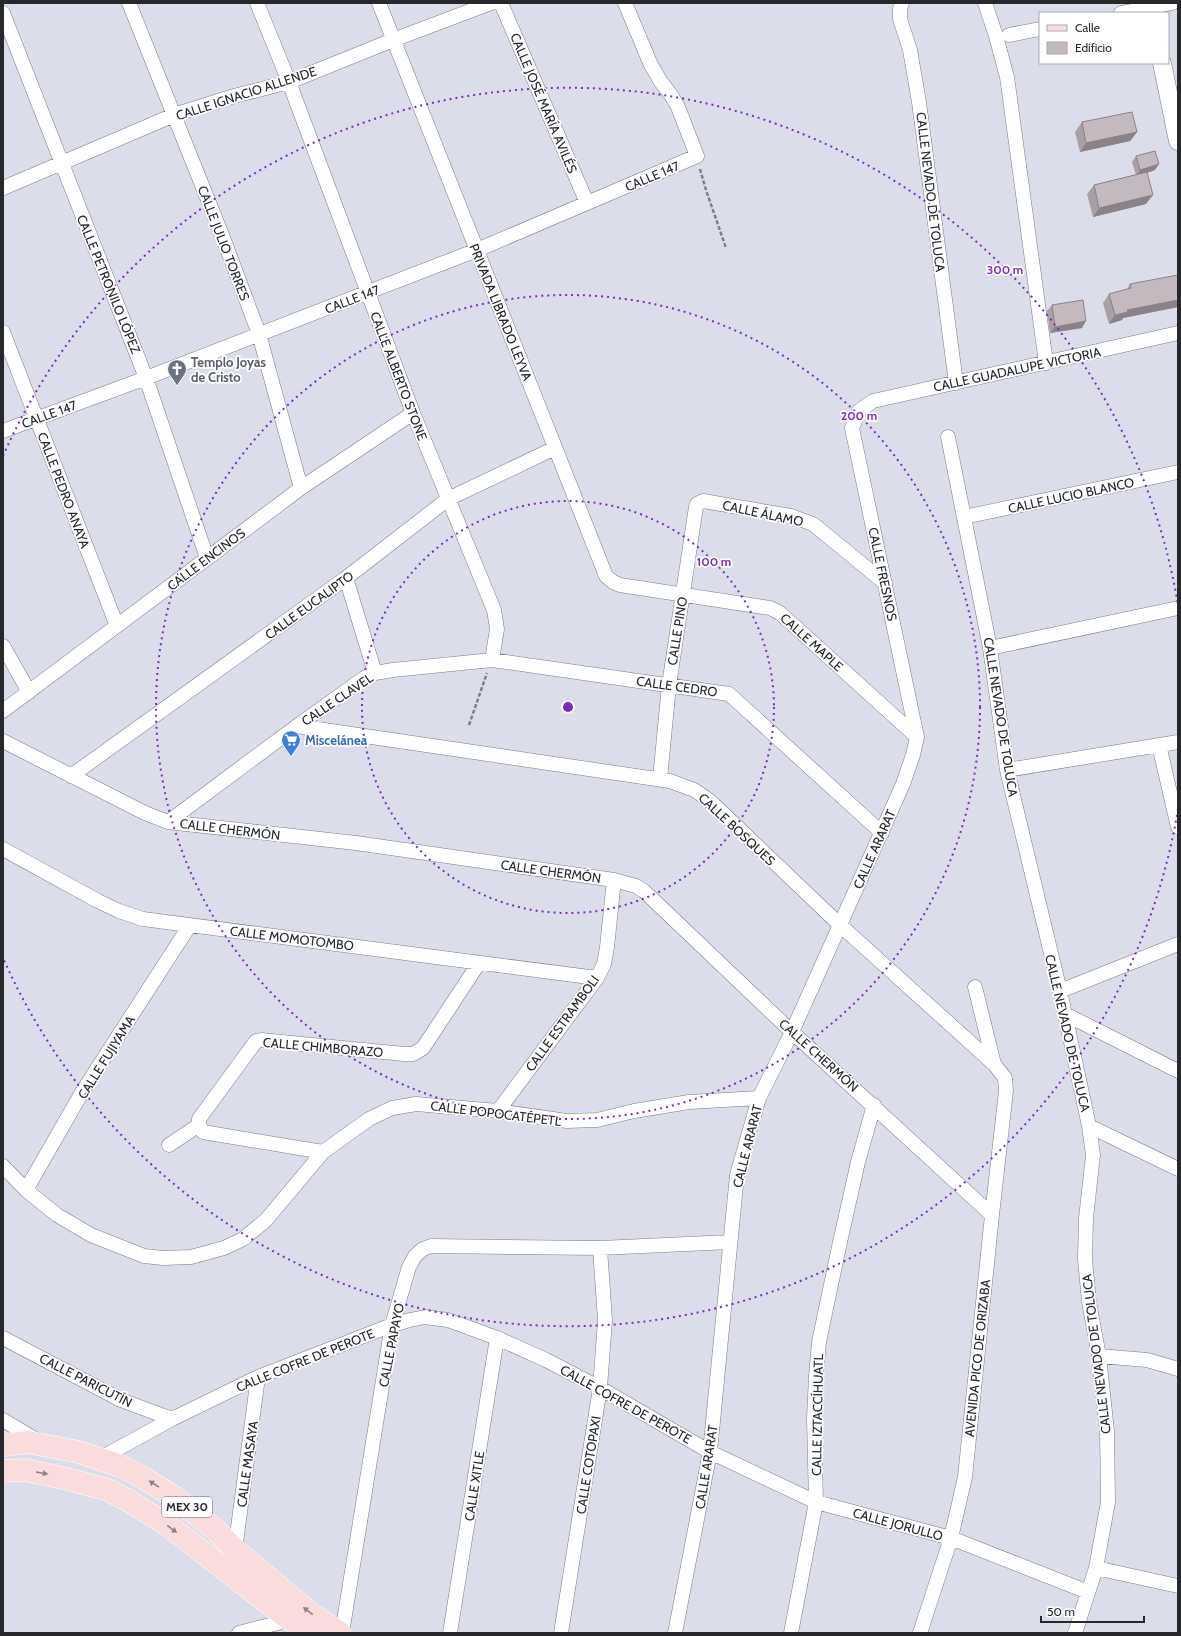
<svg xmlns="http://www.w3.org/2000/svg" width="1181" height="1636" font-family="Cabin,sans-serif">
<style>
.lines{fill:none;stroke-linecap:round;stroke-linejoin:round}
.minor-casing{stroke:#7a7d87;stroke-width:15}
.tertiary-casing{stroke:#7a7d87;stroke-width:19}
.primary-casing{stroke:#fff;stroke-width:23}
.path{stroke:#7e8088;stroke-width:2.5;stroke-dasharray:4 2;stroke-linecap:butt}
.minor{stroke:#fff;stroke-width:14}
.tertiary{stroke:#fff;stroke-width:18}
.primary{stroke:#fadcdc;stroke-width:22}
.wall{fill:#a99fa5}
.shaded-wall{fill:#8a8286}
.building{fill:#c5b9c0;stroke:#8a8286}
.oneway{fill:#908284}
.ring{fill:none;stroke:#7b2cbf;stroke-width:2;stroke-dasharray:2 4}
.labels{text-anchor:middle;stroke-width:3.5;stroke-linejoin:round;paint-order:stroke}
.shield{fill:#fff;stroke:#68686b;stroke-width:1}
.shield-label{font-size:12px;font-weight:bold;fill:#27282c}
.street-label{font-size:13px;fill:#27282c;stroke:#fff}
.worship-label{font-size:13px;font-weight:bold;fill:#5b616d;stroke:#fff;text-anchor:start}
.shop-label{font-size:13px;font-weight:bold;fill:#366cbe;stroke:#fff;text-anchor:start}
.centre{fill:#7b2cbf;stroke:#fff;stroke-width:2}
.ring-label{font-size:12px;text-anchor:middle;font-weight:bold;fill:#7b2cbf;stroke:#fff;stroke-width:3.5;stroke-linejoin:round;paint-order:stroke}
</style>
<rect width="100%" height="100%" fill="#dbdeea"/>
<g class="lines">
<defs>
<path id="minor" d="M129 3 222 235 259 334 301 488
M257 3 289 82 413 413 494 610 497 629 492 660
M379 3 606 576 613 582 620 585 770 608 780 613 917 737
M501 3 587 203
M902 3 900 9V19L910 50 919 102 956 383
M985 3 996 36 1007 77 1046 363
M3 13 146 378 207 558
M1121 13 1172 3
M1009 35 1040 29
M3 188 174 115 234 96 289 82 393 40 491 3
M3 332 117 626
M3 431 146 378 477 250 697 156 678 107 671 95 661 82 651 65 625 3
M948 437 990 648 1007 770 1060 991 1089 1126 1093 1155 1086 1218 1085 1259 1089 1302 1099 1356 1107 1431 1108 1502 1096 1568 1075 1633
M964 517 1178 472
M346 578 375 673
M3 646 29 692
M990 648 1178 608
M3 711 301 488 413 413
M297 726 670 781 694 790 709 800 840 925 994 1064 1005 1078 1006 1091 992 1215 965 1477 951 1538 920 1633
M3 741 145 813 168 822 356 843 614 880 636 886 644 891 792 1032 992 1215
M1159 745 1178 827
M1007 770 1178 742
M71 776 346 578 448 499 555 448
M660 779 669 685 696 507 697 504 703 501 791 516 813 524 885 583
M168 822 297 726 364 678 375 673 393 670 492 660 729 694 882 833
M3 849 98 901 119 911 143 919 597 978
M975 987 994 1064
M1060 991 1178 944
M1065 1014 1178 1071
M498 1111 597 978 604 964 607 947 614 880
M1089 1126 1178 1169
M169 1145 199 1125
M323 1152 203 1132 199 1125V1119L251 1048 256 1041 261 1040 404 1054H413L423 1048 479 963
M3 1166 26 1190 57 1215 91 1235 144 1256 163 1258 191 1257 224 1248 243 1239 266 1220 323 1152 369 1119 392 1108 416 1104 498 1111 567 1121 597 1120 634 1111 689 1102 759 1098
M26 1190 84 1089 190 925
M3 1338 121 1400 172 1419
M1099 1356 1147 1360 1178 1369
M3 1420 38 1441
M99 1459 172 1419 258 1377 392 1325 410 1320 425 1317 448 1320 497 1338 546 1360 600 1388 710 1452 816 1502 951 1538 1088 1592
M235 1550 258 1377
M1096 1568 1178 1586
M239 1633 258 1628
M260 1633 258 1628 278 1623 286 1617
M342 1633 392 1325 409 1267 415 1256 423 1249 431 1246 600 1248 730 1242
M450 1633 497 1338
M561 1633 600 1388 605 1320 600 1248
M675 1633 710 1452 737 1175 759 1098 792 1032 903 784 913 755 917 737 852 428 859 411 873 401 1178 333
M791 1633 816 1502 814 1418 816 1376 819 1342 840 1242 858 1162 874 1105"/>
<path id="tertiary" d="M1150 3 1152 13
M1162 63 1178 141"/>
<path id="primary" d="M3 1445 27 1442 79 1452 123 1467 145 1479 174 1497 217 1531 235 1550 310 1613 340 1633
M3 1471 25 1470 68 1479 108 1490 129 1501 169 1526 286 1617 311 1633"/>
</defs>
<use href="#minor" class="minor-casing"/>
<use href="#tertiary" class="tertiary-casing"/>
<use href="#primary" class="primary-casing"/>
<path class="path" d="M700 169 706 190 726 248
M469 725 487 673"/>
<use href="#minor" class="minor"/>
<use href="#tertiary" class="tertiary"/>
<use href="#primary" class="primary"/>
</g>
<path class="wall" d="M1082 122 1137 132 1130 141 1080 152 1075 132Z
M1136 156 1155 170 1147 173 1146 204 1093 217 1087 194 1094 185 1136 175 1132 162Z
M1130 284 1178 307 1123 318 1122 320 1109 324 1103 303 1109 294 1127 289Z
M1052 305 1082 328 1050 333 1047 311Z"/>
<path class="shaded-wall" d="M1137 132 1130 141 1080 152 1086 143Z
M1159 164 1155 170 1136 176 1140 170Z
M1153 195 1146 204 1093 217 1099 208Z
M1178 300V307L1123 318 1122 320 1109 324 1115 315 1127 310Z
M1086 321 1082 328 1050 333 1055 327Z"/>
<path class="building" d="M1132 112 1137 132 1086 143 1082 122Z
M1155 151 1159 164 1140 170 1136 156Z
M1147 172 1153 195 1099 208 1094 185Z
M1178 275V300L1127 310 1128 312 1115 315 1109 294 1131 288 1130 284Z
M1083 300 1086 321 1055 327 1052 305Z"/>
<defs><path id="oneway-solid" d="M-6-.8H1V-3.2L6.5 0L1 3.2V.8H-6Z"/></defs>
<g class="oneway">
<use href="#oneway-solid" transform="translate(42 1473) rotate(10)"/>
<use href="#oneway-solid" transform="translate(154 1484) rotate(-148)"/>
<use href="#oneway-solid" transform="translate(172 1529) rotate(37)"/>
<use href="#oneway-solid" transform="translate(308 1611) rotate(-142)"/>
</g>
<g class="ring">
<circle cx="568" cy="707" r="206"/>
<circle cx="568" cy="707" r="412"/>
<path d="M1178 809A618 618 0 0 1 3 958M3 456A618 618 0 0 1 1178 605"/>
</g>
<defs>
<symbol id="church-pin" viewBox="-11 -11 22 30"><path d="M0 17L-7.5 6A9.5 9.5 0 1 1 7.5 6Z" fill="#6b7280" stroke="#fff"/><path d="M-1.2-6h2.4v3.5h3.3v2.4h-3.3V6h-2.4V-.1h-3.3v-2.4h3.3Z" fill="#fff"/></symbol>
<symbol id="supermarket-pin" viewBox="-11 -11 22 30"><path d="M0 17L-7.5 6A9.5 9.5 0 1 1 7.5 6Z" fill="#3f7fe0" stroke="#fff"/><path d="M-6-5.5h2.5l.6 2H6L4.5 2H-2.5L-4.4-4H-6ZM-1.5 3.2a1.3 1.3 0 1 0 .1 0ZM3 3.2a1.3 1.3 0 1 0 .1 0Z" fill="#fff"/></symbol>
</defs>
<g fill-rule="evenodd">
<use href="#church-pin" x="166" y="358" width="22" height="30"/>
<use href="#supermarket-pin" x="280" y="729" width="22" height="30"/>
</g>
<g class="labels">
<rect class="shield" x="162" y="1497" width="50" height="20" rx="3"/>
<g class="shield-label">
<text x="187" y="1511">MEX 30</text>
</g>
<g class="street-label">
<text transform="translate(246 93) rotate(-18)" y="5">CALLE IGNACIO ALLENDE</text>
<text transform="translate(544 103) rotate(67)" y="5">CALLE JOSÉ MARÍA AVILÉS</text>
<text transform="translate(652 176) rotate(-23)" y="5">CALLE 147</text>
<text transform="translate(931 192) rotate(83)" y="5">CALLE NEVADO DE TOLUCA</text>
<text transform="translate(224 243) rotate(69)" y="5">CALLE JULIO TORRES</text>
<text transform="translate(109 284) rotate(68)" y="5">CALLE PETRONILO LÓPEZ</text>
<text transform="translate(352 299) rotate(-21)" y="5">CALLE 147</text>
<text transform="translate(501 312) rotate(68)" y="5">PRIVADA LIBRADO LEYVA</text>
<text transform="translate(1017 369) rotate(-12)" y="5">CALLE GUADALUPE VICTORIA</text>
<text transform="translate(399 376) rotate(69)" y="5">CALLE ALBERTO STONE</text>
<text transform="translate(49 414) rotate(-20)" y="5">CALLE 147</text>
<text transform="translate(64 490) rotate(69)" y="5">CALLE PEDRO ANAYA</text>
<text transform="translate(1071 495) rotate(-12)" y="5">CALLE LUCIO BLANCO</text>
<text transform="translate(763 513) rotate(12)" y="5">CALLE ÁLAMO</text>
<text transform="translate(206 559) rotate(-37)" y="5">CALLE ENCINOS</text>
<text transform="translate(883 574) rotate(78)" y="5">CALLE FRESNOS</text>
<text transform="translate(309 605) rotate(-36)" y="5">CALLE EUCALIPTO</text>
<text transform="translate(677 631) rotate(-81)" y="5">CALLE PINO</text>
<text transform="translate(812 642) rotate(42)" y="5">CALLE MAPLE</text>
<text transform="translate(677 686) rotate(8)" y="5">CALLE CEDRO</text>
<text transform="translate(337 699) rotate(-34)" y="5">CALLE CLAVEL</text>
<text transform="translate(1001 717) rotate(81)" y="5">CALLE NEVADO DE TOLUCA</text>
<text transform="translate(230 829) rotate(7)" y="5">CALLE CHERMÓN</text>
<text transform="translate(737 829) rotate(43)" y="5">CALLE BOSQUES</text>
<text transform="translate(874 849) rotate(-66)" y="5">CALLE ARARAT</text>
<text transform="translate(551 871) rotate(8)" y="5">CALLE CHERMÓN</text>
<text transform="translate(292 938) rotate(7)" y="5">CALLE MOMOTOMBO</text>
<text transform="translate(562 1023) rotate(-54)" y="5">CALLE ESTRAMBOLI</text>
<text transform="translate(1068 1033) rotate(77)" y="5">CALLE NEVADO DE TOLUCA</text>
<text transform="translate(323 1047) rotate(5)" y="5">CALLE CHIMBORAZO</text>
<text transform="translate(819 1055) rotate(42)" y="5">CALLE CHERMÓN</text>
<text transform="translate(106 1057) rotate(-58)" y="5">CALLE FUJIYAMA</text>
<text transform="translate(496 1113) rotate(7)" y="5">CALLE POPOCATÉPETL</text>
<text transform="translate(747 1146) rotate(-76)" y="5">CALLE ARARAT</text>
<text transform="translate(391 1345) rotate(-79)" y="5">CALLE PAPAYO</text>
<text transform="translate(1096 1354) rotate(-97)" y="5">CALLE NEVADO DE TOLUCA</text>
<text transform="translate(977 1358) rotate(-84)" y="5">AVENIDA PICO DE ORIZABA</text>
<text transform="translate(305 1360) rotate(-22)" y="5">CALLE COFRE DE PEROTE</text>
<text transform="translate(86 1380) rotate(27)" y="5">CALLE PARICUTÍN</text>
<text transform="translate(626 1404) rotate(29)" y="5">CALLE COFRE DE PEROTE</text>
<text transform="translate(817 1415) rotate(-89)" y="5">CALLE IZTACCÍHUATL</text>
<text transform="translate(247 1464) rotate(-82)" y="5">CALLE MASAYA</text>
<text transform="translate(588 1465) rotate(-81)" y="5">CALLE COTOPAXI</text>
<text transform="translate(706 1467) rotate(-81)" y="5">CALLE ARARAT</text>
<text transform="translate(474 1486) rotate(-81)" y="5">CALLE XITLE</text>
<text transform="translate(898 1524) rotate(15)" y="5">CALLE JORULLO</text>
</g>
<g class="worship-label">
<text x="191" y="367">Templo Joyas<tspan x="191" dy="15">de Cristo</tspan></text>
</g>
<g class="shop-label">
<text x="305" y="745">Miscelánea</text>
</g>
</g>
<circle cx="568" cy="707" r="6" class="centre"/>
<g class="ring-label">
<text x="1005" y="274">300 m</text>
<text x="859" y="420">200 m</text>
<text x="714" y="566">100 m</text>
</g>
<rect width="1181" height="1636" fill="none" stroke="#27282c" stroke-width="8"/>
<rect x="1039" y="12" width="130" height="52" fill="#ffffff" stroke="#a9a9ab"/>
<rect x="1047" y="25" width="20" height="6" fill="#fadcdc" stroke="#a9a9ab"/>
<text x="1075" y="32" font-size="12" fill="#27282c">Calle</text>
<rect x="1047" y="42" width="20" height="12" fill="#c5b9c0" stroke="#a9a9ab"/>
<text x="1075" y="52" font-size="12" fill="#27282c">Edificio</text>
<path d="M1041 1616v6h103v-6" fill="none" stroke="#27282c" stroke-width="2"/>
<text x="1047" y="1616" font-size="12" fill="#27282c" stroke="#ffffff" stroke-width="3" paint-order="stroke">50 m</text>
</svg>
